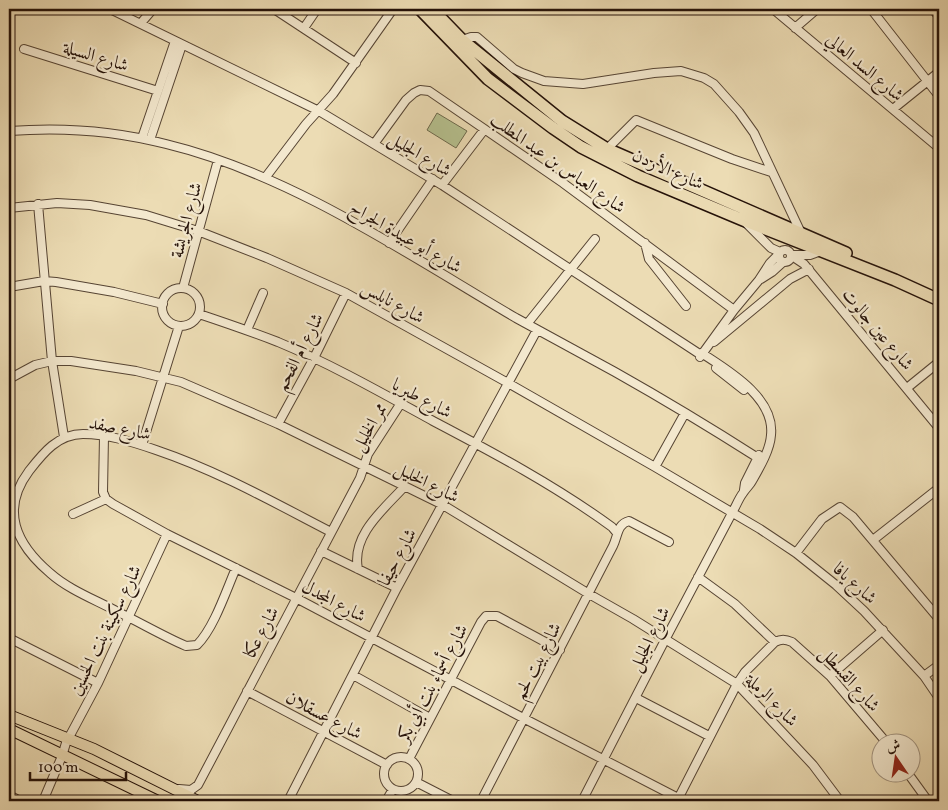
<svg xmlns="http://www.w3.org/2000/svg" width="948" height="810" font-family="Vollkorn,Amiri,serif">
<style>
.green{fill:#b6c18f;stroke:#6d694c}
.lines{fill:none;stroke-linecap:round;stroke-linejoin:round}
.minor-casing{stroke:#564433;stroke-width:10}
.major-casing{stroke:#241108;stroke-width:12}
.highway-casing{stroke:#241108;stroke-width:14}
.minor{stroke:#f3e8ce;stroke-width:8}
.major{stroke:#ecdcb4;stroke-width:10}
.highway{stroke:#ecdcb4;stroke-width:11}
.labels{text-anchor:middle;stroke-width:4.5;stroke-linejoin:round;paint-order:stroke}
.street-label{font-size:18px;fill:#241108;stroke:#f3e8ce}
</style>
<rect width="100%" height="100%" fill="#ecdcb4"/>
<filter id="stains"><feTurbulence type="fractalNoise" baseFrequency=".004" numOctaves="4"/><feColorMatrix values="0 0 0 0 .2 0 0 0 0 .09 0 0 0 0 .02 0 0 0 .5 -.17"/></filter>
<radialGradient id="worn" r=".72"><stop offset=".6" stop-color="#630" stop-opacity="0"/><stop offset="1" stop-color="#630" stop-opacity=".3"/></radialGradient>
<path class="green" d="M437 113 467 131 456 148 427 130Z"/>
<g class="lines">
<defs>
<path id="minor" d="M110 9 319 111 442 185 698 353 703 354C729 371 775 398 771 435 770 450 760 467 752 481 750 485 746 488 743 493 739 498 736 506 732 513L665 640 582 801
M274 9 356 63
M773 9 939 148
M871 9 939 96
M933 9 939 17
M141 23 153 9
M304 28 317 9
M795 28 817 9
M462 40 471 37H477L514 69 522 73 544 81 583 84 654 73 681 71 704 78 714 84 739 112 754 133 801 233
M24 49 158 91
M893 109 939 72
M9 131C60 127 116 131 166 144 290 174 407 254 516 318 549 336 582 354 615 372 663 399 711 428 758 458
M142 138 175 41
M150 140 182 45
M374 144 406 100 414 93 420 90 429 91 563 183 734 310
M607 149 636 120 732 159 771 172
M265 178 306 124 333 94 393 9
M442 185 484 130
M38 204 52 361 64 437
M9 208 57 203 90 205 146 215 198 231 267 258 346 293 508 383 655 467 760 529 796 553 836 585 864 611 924 676 939 698
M746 223 771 248 780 252
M389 243 433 179
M645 243 649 259 686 306
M779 256a6 6 0 1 1 12 0a6 6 0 1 1-12 0Z
M794 255H810L821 251
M792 256 804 264 939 428
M761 279 772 272 783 262
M9 287 44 281 56 282 114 292 163 304
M183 288 218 160
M162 307a19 19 0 1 1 38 0a19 19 0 1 1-38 0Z
M199 314C226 323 252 332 278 342 331 364 382 393 433 421 494 453 556 486 612 527L617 533
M527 324 595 239
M247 330 263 293
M714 342 790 279 809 269
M700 357 734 310 759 280 770 263 779 254
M716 368 744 390
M9 379 35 365 52 361H71L136 371 181 382 278 424 443 505 589 594 633 619 737 684 813 765 840 801
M907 388 939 362
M278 424 314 358 346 293
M104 436 103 492 106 499 113 504 167 534 296 598 525 719 684 801
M142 445 179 326
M655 467 685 413
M744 490 745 483 759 455
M73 514 106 499
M873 540 939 488
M321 551 397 588
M796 553 822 519 840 507 853 517 939 619
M236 568C226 591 214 628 197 645L186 646C163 636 141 623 118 612 96 600 69 590 50 573 16 544 0 510 29 471 43 453 58 434 83 434 108 434 133 442 156 450 218 471 273 502 331 532
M358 569C351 535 384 509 404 487
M698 577 735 604 775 642
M9 638 98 683
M353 675 430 718
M830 676 883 630
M924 676 939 665
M247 691 387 765
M636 698 709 736
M384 774a17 17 0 1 1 34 0a17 17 0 1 1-34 0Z
M409 759 481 622 486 616H497L560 650
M907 772 928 801
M416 782 453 801
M179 789 191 790 198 785 360 478 368 454 401 403
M9 795 20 801
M43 801 62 756 66 743 98 683 167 534
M288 801 397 588 537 330
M386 801 393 789
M481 801 613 546C618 536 617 524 629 521L669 542
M677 801 737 684 745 672 775 642C781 639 785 639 792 642L830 676 886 742"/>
<path id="major" d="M9 715 94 749 198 801
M9 729 158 801"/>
<path id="highway" d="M420 9 488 79 553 128 581 147 638 176 743 220 895 280 939 300
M432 9 462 40 562 121 607 149 846 253"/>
</defs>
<use href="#minor" class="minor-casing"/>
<use href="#major" class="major-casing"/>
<use href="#highway" class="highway-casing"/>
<use href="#minor" class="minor"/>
<use href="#major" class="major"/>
<use href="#highway" class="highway"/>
</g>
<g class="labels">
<g class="street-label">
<text transform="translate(96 56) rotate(17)" y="6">شارع السيلة</text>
<text transform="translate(865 67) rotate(40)" y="6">شارع السد العالي</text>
<text transform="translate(420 154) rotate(31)" y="6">شارع الجليل</text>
<text transform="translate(558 163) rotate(35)" y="6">شارع العباس بن عبد المطلب</text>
<text transform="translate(668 169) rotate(24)" y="6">شارع الأردن</text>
<text transform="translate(186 220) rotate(-75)" y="6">شارع الجريشة</text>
<text transform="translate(406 237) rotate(30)" y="6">شارع أبو عبيدة الجراح</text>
<text transform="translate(393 302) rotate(29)" y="6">شارع نابلس</text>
<text transform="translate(878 329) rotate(50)" y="6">شارع عين جالوت</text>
<text transform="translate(299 352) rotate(-63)" y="6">شارع أم الفحم</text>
<text transform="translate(422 398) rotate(28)" y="6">شارع طبريا</text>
<text transform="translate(369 427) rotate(-60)" y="6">ممر الخليل</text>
<text transform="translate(120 428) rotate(11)" y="6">شارع صفد</text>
<text transform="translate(427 482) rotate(27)" y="6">شارع الخليل</text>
<text transform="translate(397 557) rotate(-62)" y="6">شارع حيفا</text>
<text transform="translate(855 583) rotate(42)" y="6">شارع يافا</text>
<text transform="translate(334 601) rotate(28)" y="6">شارع المجدل</text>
<text transform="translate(105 630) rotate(-64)" y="6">شارع سكينة بنت الحسين</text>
<text transform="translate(261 632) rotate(-62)" y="6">شارع عكا</text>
<text transform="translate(649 639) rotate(-63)" y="6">شارع الجليل</text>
<text transform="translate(537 661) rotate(-63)" y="6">شارع بيت لحم</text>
<text transform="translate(850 679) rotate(48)" y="6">شارع القسطل</text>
<text transform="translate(432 683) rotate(-62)" y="6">شارع أسماء بنت أبي بكر</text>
<text transform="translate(772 700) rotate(45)" y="6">شارع الرملة</text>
<text transform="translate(324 715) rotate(28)" y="6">شارع عسقلان</text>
</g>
</g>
<rect width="948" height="810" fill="none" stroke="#ecdcb4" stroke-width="30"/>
<rect x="10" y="10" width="928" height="790" fill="none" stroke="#241108" stroke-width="2.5"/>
<rect x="15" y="15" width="918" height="780" fill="none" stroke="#241108"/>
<g transform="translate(896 758) rotate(347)"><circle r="24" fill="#f3e8ce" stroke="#a0927f"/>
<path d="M0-4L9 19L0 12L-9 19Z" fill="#8f2418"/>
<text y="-8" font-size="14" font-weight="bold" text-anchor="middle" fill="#241108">ش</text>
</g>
<path d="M30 772v8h96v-8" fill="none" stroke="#241108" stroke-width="2.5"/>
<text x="38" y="772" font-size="15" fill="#241108" stroke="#f3e8ce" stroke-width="4" paint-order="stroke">100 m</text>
<rect width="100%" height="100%" filter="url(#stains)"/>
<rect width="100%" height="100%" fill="url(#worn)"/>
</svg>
